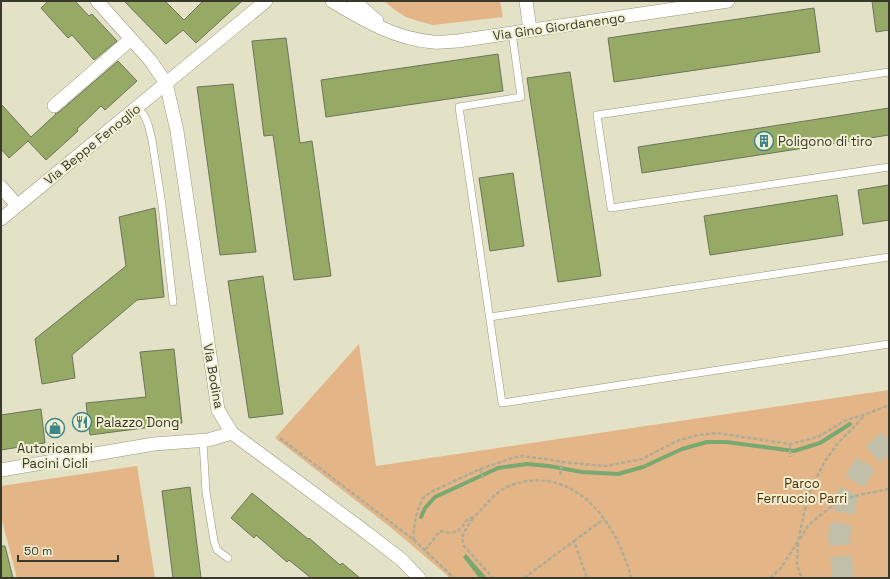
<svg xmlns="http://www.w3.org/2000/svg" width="890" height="579" font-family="'Space Grotesk',sans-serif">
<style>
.green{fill:#e4b587}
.water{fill:#78a971}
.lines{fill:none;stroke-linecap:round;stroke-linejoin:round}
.stream{stroke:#78a971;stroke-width:4}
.building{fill:#96aa66;stroke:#6c745c}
.trunk-tunnel{stroke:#c1bfa7;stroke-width:22;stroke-dasharray:22 11;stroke-linecap:butt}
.service-casing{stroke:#98967c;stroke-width:8}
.minor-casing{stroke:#98967c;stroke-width:14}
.path{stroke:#afad97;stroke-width:2.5;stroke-dasharray:4 2;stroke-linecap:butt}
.service{stroke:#fff;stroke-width:7}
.minor{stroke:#fff;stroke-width:13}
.labels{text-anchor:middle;stroke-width:4;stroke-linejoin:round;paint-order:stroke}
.street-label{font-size:13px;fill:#39382d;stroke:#f1efd2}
.poi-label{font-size:13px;fill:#39382d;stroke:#f1efd2;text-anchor:start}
.park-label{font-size:13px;fill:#502d00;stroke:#f1efd2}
</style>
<rect width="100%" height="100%" fill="#e3e1c6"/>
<path class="green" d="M384 1H500L503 17 433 25 418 21 406 17 395 10Z
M359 344 376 466 889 390V578H449L447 575 389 526 275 438Z
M137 466 155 578H17L1 517V486Z"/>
<path class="water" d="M466 554 487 578H479L463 557Z"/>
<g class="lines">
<path class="stream" d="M421 517 425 508 435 497 498 468 527 464 549 466 582 472 618 474 643 467 682 449 707 442H726L794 451 820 443 850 424"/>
</g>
<path class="building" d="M48 1H75L89 16 92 14 117 41 94 60 72 35 68 38 41 8Z
M124 1H165L184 20 203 1H242L196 43 183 30 166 44Z
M872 1H889V30L876 32Z
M814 8 820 52 614 82 608 38Z
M286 38 300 143 312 141 331 276 294 280 273 135 264 136 252 41Z
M498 54 503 91 326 117 321 80Z
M118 61 137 81 105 110 101 106 77 129 78 131 46 160 28 141 9 158 1 149V104L31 137 56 114H55L59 112Z
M570 72 601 276 558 282 527 78Z
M233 84 256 252 220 255 197 87Z
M889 108V135L642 173 638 147Z
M513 173 524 246 490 251 479 178Z
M889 185V220L863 224 858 190Z
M837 195 843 235 710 255 704 216Z
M155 208 164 297 137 300 72 355 75 378 42 384 35 339 126 266 119 217Z
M263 276 283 414 249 418 228 281Z
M174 349 182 423 90 435 86 403 146 397 140 352Z
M41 409 45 443 1 450V415Z
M190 487 201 578H173L162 491Z
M252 493 308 539 309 538 340 565 342 563 360 578H311L289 560 287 562 256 535 254 538 231 518Z
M1 546H5L13 578H1Z"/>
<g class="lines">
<path class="trunk-tunnel" d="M843 578 839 536 847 496 867 460 889 440"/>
<defs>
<path id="service" d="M512 33 521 97 459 107 502 403 889 344
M889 72 597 115 611 208 889 167
M137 107 144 115 148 124 152 140 162 205 173 302
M490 317 889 257
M203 441 206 492 214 541 217 550 228 558"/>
<path id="minor" d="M97 1 150 60 166 83 177 131 218 410 232 433 359 527 402 560 419 578
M332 1C363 20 396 39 433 42 441 43 450 41 458 41L728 1
M354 1 377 21
M526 1 530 30
M54 106 131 39
M1 187 17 205
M1 219 266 1
M1 470 154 444 208 440 232 433"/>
</defs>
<use href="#service" class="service-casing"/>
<use href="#minor" class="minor-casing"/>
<path class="path" d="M280 438 414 540 454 578
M790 444V457
M480 469 484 480
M560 475 562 462
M473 518 464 532 462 538 464 546 493 578
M800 539 807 527 818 517 835 504 854 496 889 489
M414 540 413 536 416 516 419 507 423 498 431 492 480 469 516 457 523 456 546 459 562 462 605 466 642 459 677 441 698 435 717 433 790 444 818 437 846 420 864 415 889 405
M574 541 604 519
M798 543 797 565 802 578
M425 550 440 531C448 533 456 534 462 527 463 526 464 524 465 522 467 520 470 519 473 517 475 516 478 513 480 511 488 502 496 492 507 487 543 471 578 485 601 515 607 522 611 530 616 538 622 551 628 564 631 578
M524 578 574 541 587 578
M770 578 781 568 798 541 807 500 815 480 825 461 838 443 853 428 864 416"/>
<use href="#service" class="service"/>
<use href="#minor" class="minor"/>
</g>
<defs>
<symbol id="building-ring" viewBox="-11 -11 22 22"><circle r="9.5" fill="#f1efd2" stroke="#3e8689" stroke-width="1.5"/><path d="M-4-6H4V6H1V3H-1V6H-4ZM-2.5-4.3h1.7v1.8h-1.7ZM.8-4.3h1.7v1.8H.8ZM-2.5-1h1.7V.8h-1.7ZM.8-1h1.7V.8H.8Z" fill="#3e8689"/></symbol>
<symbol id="restaurant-ring" viewBox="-11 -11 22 22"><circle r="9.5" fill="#f1efd2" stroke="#3e8689" stroke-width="1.5"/><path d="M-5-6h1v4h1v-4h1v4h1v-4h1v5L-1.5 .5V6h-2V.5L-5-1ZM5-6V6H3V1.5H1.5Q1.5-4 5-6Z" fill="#3e8689"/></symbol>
<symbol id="shop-ring" viewBox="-11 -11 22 22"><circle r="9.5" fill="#f1efd2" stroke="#3e8689" stroke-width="1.5"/><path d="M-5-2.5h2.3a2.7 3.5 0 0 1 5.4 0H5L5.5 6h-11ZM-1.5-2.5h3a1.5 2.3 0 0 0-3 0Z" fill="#3e8689"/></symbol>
</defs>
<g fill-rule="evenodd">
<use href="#building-ring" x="753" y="130" width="22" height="22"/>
<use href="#restaurant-ring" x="71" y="411" width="22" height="22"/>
<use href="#shop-ring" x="44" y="417" width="22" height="22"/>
</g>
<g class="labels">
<g class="street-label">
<text transform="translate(559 26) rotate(-8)" y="5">Via Gino Giordanengo</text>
<text transform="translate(92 144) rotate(-39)" y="5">Via Beppe Fenoglio</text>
<text transform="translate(214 376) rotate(80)" y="5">Via Bodina</text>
</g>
<g class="poi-label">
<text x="778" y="146">Poligono di tiro</text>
<text x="96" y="427">Palazzo Dong</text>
<text x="55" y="453" text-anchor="middle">Autoricambi<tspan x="55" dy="15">Pacini Cicli</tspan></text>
</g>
<g class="park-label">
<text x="802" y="488">Parco<tspan x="802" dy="15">Ferruccio Parri</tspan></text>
</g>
</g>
<rect width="890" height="579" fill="none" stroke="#39382d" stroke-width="4"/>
<path d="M18 555v6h100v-6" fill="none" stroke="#39382d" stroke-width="2"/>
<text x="24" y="555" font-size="12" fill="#39382d" stroke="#f1efd2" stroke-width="3" paint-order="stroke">50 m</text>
</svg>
